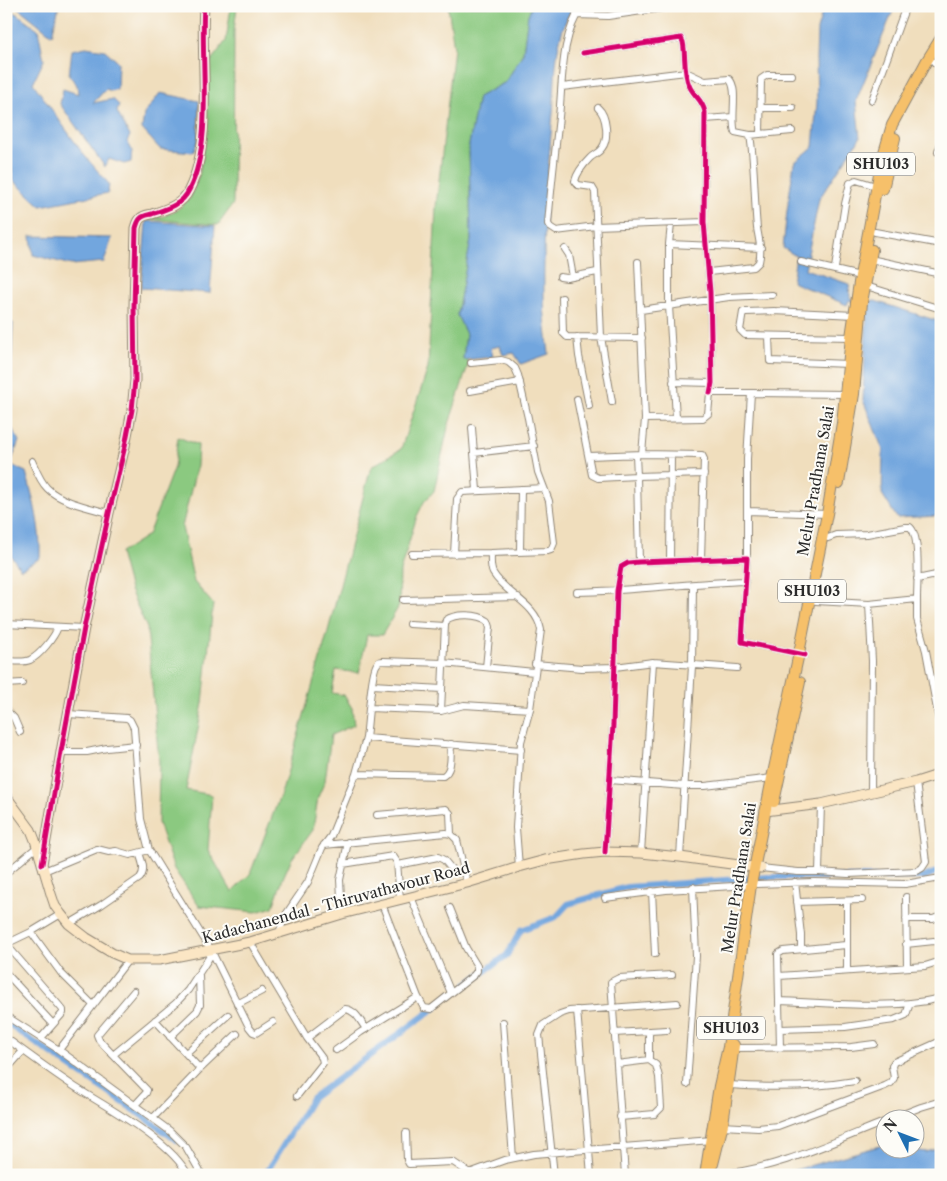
<svg xmlns="http://www.w3.org/2000/svg" width="947" height="1181" font-family="'Libre Caslon Text',serif">
<style>
.green{fill:#8bc980;stroke:#5b7a56}
.water{fill:#72a6de;stroke:#4e6884}
.lines{fill:none;stroke-linecap:round;stroke-linejoin:round}
.canal{stroke:#72a6de;stroke-width:6}
.street-casing{stroke:#8e8474;stroke-width:8}
.secondary-casing{stroke:#8e8474;stroke-width:11}
.primary-casing{stroke:#8e8474;stroke-width:12}
.street{stroke:#fff;stroke-width:6}
.secondary{stroke:#fbe6c4;stroke-width:9}
.primary{stroke:#f6c06b;stroke-width:10}
.cycleway-casing{stroke:#fdfcf7;stroke-width:8}
.cycleway{stroke:#d6006c;stroke-width:5}
.labels{text-anchor:middle;stroke-width:4;stroke-linejoin:round;paint-order:stroke}
.shield{fill:#fdfcf7;stroke:#6a6a68;stroke-width:1}
.shield-label{font-size:14px;font-weight:bold;fill:#2b2b2b}
.street-label{font-size:15px;fill:#2b2b2b;stroke:#fdfcf7}
</style>
<rect width="100%" height="100%" fill="#fdfcf7"/>
<filter id="ink" filterUnits="userSpaceOnUse"><feTurbulence type="fractalNoise" baseFrequency=".02" numOctaves="2"/><feDisplacementMap in="SourceGraphic" scale="10" xChannelSelector="R" yChannelSelector="G"/><feConvolveMatrix kernelMatrix="1 2 1 2 8 2 1 2 1" color-interpolation-filters="sRGB"/></filter>
<filter id="wash" filterUnits="userSpaceOnUse"><feTurbulence type="fractalNoise" baseFrequency=".0096" numOctaves="4" result="noise"/><feDisplacementMap in="SourceGraphic" scale="20" xChannelSelector="R" yChannelSelector="G"/><feGaussianBlur stdDeviation="1.12" result="paint"/><feColorMatrix in="noise" values="0 0 0 0 0 0 0 0 0 0 0 0 0 0 0 0 0 1.4 0 .05"/><feComposite in="paint" operator="in"/></filter>
<g filter="url(#wash)">
<rect width="100%" height="100%" fill="#f0debd"/>
<path class="green" d="M231 6H237L234 31 233 204 218 225 148 219 149 215 162 217 177 210 190 198 200 172 210 62 226 41Z
M448 6H532L528 15 523 53 506 82 478 97 469 145 471 240 457 315 466 334 463 359 469 362 448 427 434 491 424 502 417 516 400 571 399 606 382 635H367L359 673 336 670 332 693 344 695 352 708 354 725 331 735 325 781 318 797 313 830 291 860 283 878 273 907 256 912 199 906 174 869 158 823 159 762 147 628 130 590 120 553 148 535 174 467 178 437 198 445 197 465 182 527 194 582 213 604 203 703 186 790 212 795 208 850 232 892 250 874 283 788 327 635 371 467 401 449 428 368 436 207 454 48Z"/>
<path class="water" d="M6 6 38 29 44 60 33 83 84 155 109 184 108 193 41 206 13 180 6 115Z
M16 6H59L52 35Z
M532 6H574C553 37 556 78 553 113 547 175 543 235 544 297 544 316 547 335 549 354L521 364 514 353 503 355 500 346 491 348 493 357 463 360 466 334 457 315 471 240 469 145 478 97 506 82 523 53 528 15Z
M824 6H895L856 101 860 138 819 199 805 269 849 284 850 298 868 307 872 300 941 322V516L897 518 882 494 883 450 863 400 867 309 849 300 847 305 792 282 796 256 783 248 787 211 794 163 813 147 817 102 816 59 817 30Z
M86 47 105 50 118 62 117 89 111 91 106 89 93 103 113 99 119 105 117 112 130 136 127 141 132 150 131 162 124 164 109 159 105 167 60 104 63 89 78 94 77 85 69 75 72 50Z
M160 93 199 101 198 141 193 152 160 149 142 129 144 114Z
M146 221 215 226 210 293 141 288Z
M31 236 112 238 104 262 71 265 33 255Z
M6 321 13 323 9 423 19 441 10 465 26 472C34 501 41 528 40 558L21 569 11 556 8 539H6Z
M883 1145H884V1148L905 1149 926 1152 941 1148V1175H777Z"/>
<g class="lines">
<path class="canal" d="M466 985 507 955 521 930 556 917 568 904 627 887 768 877H924L941 870
M6 1023 143 1116 176 1140
M265 1175 312 1098 436 1007"/>
</g>
</g>
<g filter="url(#ink)">
<g class="lines">
<defs>
<path id="street" d="M582 6C560 38 563 80 559 117 555 153 551 188 548 224L550 227 556 231 596 226 704 222
M576 15 608 16 676 6
M583 53 681 38 683 42C686 56 683 72 689 85 693 96 702 98 705 112L704 222 710 292 712 383 710 393
M934 62 941 68
M562 87 686 72 705 81 729 79C739 88 730 118 735 132L750 135 792 131
M872 100 906 6
M598 108C607 116 609 139 602 148 599 153 594 154 590 158 584 164 577 173 575 181L578 185 592 187 595 192 601 337 612 402
M760 108H793
M705 119 733 117
M760 134 761 79 767 75H792
M938 152 941 143
M671 224 669 244 761 248
M875 232 941 244
M669 244V306L676 417
M565 249 569 255 573 277
M870 259 941 274
M638 262 645 419
M801 262 860 276
M835 268 845 204 850 183 856 180 876 186
M709 272 754 267 759 262C762 250 759 240 757 228 754 197 755 166 750 135
M560 277 567 278 597 272
M866 286 941 309
M562 298 563 333 567 337 642 338
M641 310 729 297 772 295
M769 336 770 361 849 364
M577 337 579 356 589 406
M851 337 745 335 740 330 743 312H746L774 311 854 315
M471 363 501 360 508 362 515 368 518 375 528 418 538 472 549 501 554 543 551 550 548 551 491 553
M673 382 712 383
M470 391 520 382
M577 399 592 475 598 478 637 476 639 562
M472 428 477 490
M474 453 534 446
M642 454 645 419 703 418 708 414 710 393H751
M636 455 637 476 704 474
M589 456 642 454 702 455 704 459 701 559
M32 461C36 470 40 481 47 488 60 502 91 508 109 513
M747 511 827 514
M828 538 836 535 867 534 905 527H910C921 536 917 584 917 599L869 604 872 661 871 792
M520 551 521 489
M412 554 491 553C491 560 490 567 493 573 506 595 536 603 541 630L530 709 521 742 516 828 519 867
M454 554 457 499 462 492 544 488
M747 558V459L751 393 847 394
M670 561 671 456
M917 579 941 574
M577 592C633 591 689 583 745 581
M917 599V619L926 651 941 731
M403 600 518 597
M816 601 869 604
M6 624 84 628
M409 624 445 626
M6 661C14 661 23 663 30 660 40 655 54 638 58 627
M653 662 737 668
M535 664 582 668 615 667 653 662 641 853
M6 684 22 683
M372 685 442 689
M370 708 441 711 445 624 446 620C456 613 478 614 488 621L490 627 486 667
M6 710 14 718 20 732
M441 711 464 705 530 709
M68 714 127 718 130 720 134 728 141 819 149 850 211 950 249 1027 253 1032 256 1033 273 1022
M521 750 366 738C368 725 371 671 377 664 379 661 380 661 383 661L443 663 534 672
M61 752H87L107 748 136 745
M356 774 366 738
M610 780 684 786H705L772 778
M821 804 819 872 848 874 917 871 922 868 926 862 916 782
M377 815 446 809 450 813 451 834
M324 845 446 833 451 834 457 840 467 883
M605 852 613 725 617 591 621 567 628 563 639 562 747 558 742 642 805 655
M680 857 692 666 693 585
M343 864 393 856 397 862 400 899
M398 865 438 857 444 860 454 872 465 873
M761 868 798 872H819
M44 871 97 849 109 852 116 851 130 855 149 850
M6 873 37 847
M795 882 801 935V949
M757 884 814 882 905 884 941 878
M652 891 655 954
M411 897 451 993
M906 897 907 967
M605 898 666 890 751 885
M797 902 862 900
M382 904 418 997
M342 914 340 880 348 842
M906 919H933L941 916
M69 924 101 905 140 878C146 870 142 861 139 853
M31 932 61 973 93 1005
M279 933 285 916 308 882 322 848 331 836 356 774 443 776C453 770 450 755 451 744
M250 942 307 1038
M6 944 63 1010V1013L41 1038
M6 944 31 932 61 914
M906 944 934 941 937 942 941 947
M847 971V901
M6 973 53 1024
M779 976 925 966 941 961
M779 1001C830 1003 892 1010 941 998
M237 1004 262 991
M577 1010 591 1175
M6 1016 59 1050 170 1131 186 1147 202 1175
M155 1020 200 1069
M503 1022 513 1158
M780 1029 845 1027 894 1020 906 1015 910 1003
M614 1033 667 1030
M170 1037 197 1011 200 1005 199 975
M6 1038C29 1055 51 1071 75 1087 108 1108 171 1141 188 1175
M732 1048 851 1047 874 1044
M780 1048 778 954 783 951 846 945
M59 1050 128 960
M336 1050 361 1032 418 997 424 1008 431 1009 474 975 477 971V966L466 948 450 908
M186 1053 228 1015
M113 1055 99 1040 97 1035 134 991
M649 1060V1031
M617 1064 649 1060 656 1065 659 1077 661 1108 655 1114 620 1117
M6 1070 23 1051
M687 1084 696 956 693 887
M729 1085C771 1088 813 1088 855 1081
M297 1096 323 1063 322 1058 307 1038 345 1009C356 1010 360 1021 366 1029
M135 1105 146 1093 147 1090 113 1055 176 1003 188 990 212 953
M153 1118 200 1069 237 1034
M893 1118 921 1107 941 1101
M722 1126 758 1128 778 1126 885 1086 891 1083 894 1078 892 1066 894 1062 941 1041
M406 1133 407 1160 409 1164 453 1162 468 1172H472L505 1160 534 1154 712 1140
M554 1175 539 1035 543 1025 560 1014 569 1011 677 1003
M625 1175 611 982 619 978 672 975
M714 1175C772 1171 831 1143 884 1122"/>
<path id="secondary" d="M6 796 31 830 35 840 51 894 55 906 61 914 69 924 87 938 112 953 128 960H159L250 942 342 914 467 883 519 867 545 860 584 854 605 852 641 853 680 857 761 868
M765 811 821 804 916 782 941 774
M42 864 61 752 84 628 109 513 125 446 132 410 135 380 134 307 136 228C137 225 138 220 141 218 144 215 148 215 152 214 167 209 182 205 189 190 214 141 200 60 204 6"/>
<path id="primary" d="M883 189 895 138
M839 483 854 394 862 302 872 250
M774 802 800 682
M713 1164 723 1124 734 1045
M705 1175 719 1086 728 1047 751 885 772 778 799 653 827 514 842 423 851 337 860 276 881 163 892 125 926 62 941 38"/>
</defs>
<use href="#street" class="street-casing"/>
<use href="#secondary" class="secondary-casing"/>
<use href="#primary" class="primary-casing"/>
<use href="#street" class="street"/>
<use href="#secondary" class="secondary"/>
<use href="#primary" class="primary"/>
<defs>
<path id="cycleway" d="M583 53 681 38 683 42C686 56 683 72 689 85 693 96 702 98 705 112L704 222 710 292 712 383 710 393
M605 852 613 725 617 591 621 567 628 563 639 562 747 558 742 642 805 655
M42 864 61 752 84 628 109 513 125 446 132 410 135 380 134 307 136 228C137 225 138 220 141 218 144 215 148 215 152 214 167 209 182 205 189 190 214 141 200 60 204 6"/>
</defs>
<use href="#cycleway" class="cycleway-casing"/>
<use href="#cycleway" class="cycleway"/>
</g>
</g>
<g class="labels">
<g class="shield">
<rect x="847" y="152.5" width="68" height="23" rx="4"/>
<rect x="778" y="579.5" width="68" height="23" rx="4"/>
<rect x="697" y="1016.5" width="68" height="23" rx="4"/>
</g>
<g class="shield-label">
<text x="881" y="169">SHU103</text>
<text x="812" y="596">SHU103</text>
<text x="731" y="1033">SHU103</text>
</g>
<g class="street-label">
<text transform="translate(816 481) rotate(-80)" y="5">Melur Pradhana Salai</text>
<text transform="translate(739 878) rotate(-81)" y="5">Melur Pradhana Salai</text>
<text transform="translate(336 903) rotate(-15)" y="5">Kadachanendal - Thiruvathavour Road</text>
</g>
</g>
<rect width="947" height="1181" fill="none" stroke="#fdfcf7" stroke-width="25"/>
<g transform="translate(900 1134) rotate(312)"><circle r="24" fill="#fdfcf7" stroke="#a9a8a5"/>
<path d="M0-4L9 19L0 12L-9 19Z" fill="#1f6fb2"/>
<text y="-8" font-size="14" font-weight="bold" text-anchor="middle" fill="#2b2b2b">N</text>
</g>
</svg>
